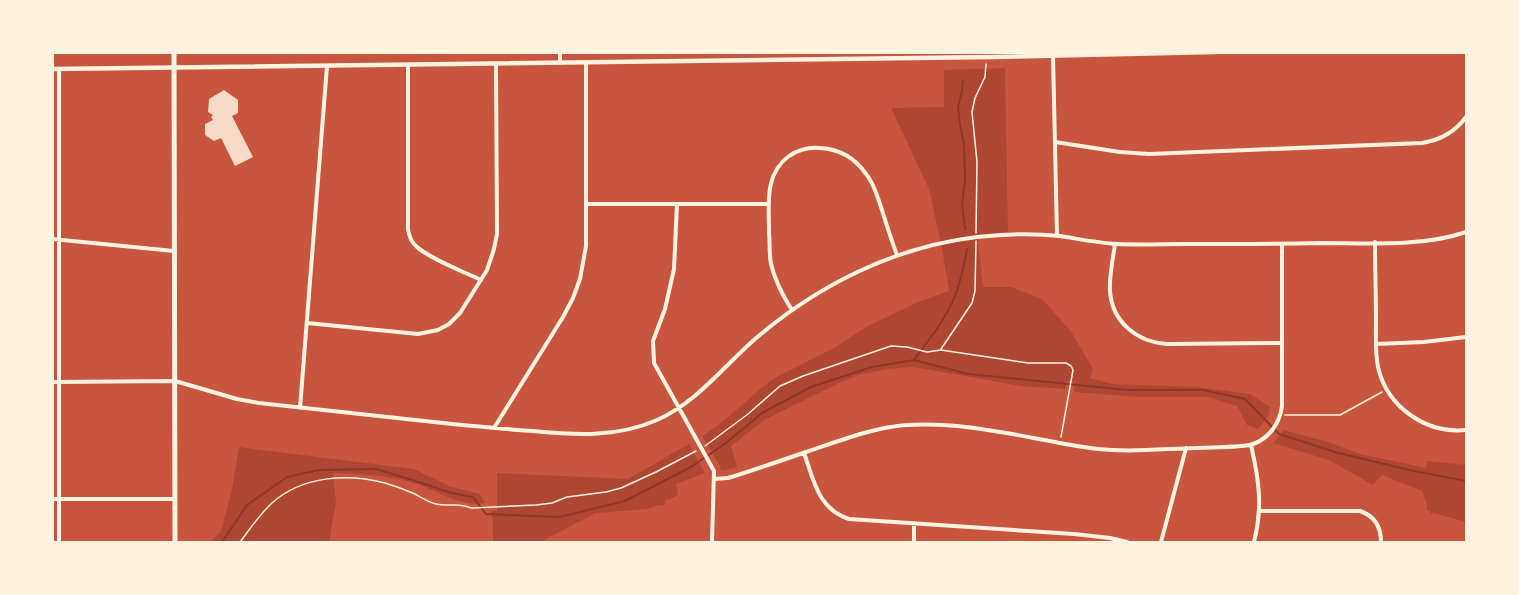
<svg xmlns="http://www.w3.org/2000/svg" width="1519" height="595" font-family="Montserrat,sans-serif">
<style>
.green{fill:#ae4732}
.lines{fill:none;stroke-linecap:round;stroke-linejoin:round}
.stream{stroke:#8f3625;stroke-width:2}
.building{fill:#f7dbc8}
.path{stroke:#fff3e0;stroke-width:1.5}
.minor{stroke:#fff3e0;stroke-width:4}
.tertiary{stroke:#fff3e0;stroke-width:4.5}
.secondary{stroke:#fff3e0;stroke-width:5}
</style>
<rect width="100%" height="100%" fill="#c8553d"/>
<path class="green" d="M1005 68 1008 232 977 235 983 287H1011L1042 299 1070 330 1093 369 1090 378 1112 384 1197 387 1250 394 1270 407 1269 415 1258 429 1247 425 1237 406 1208 397H1141L1074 392 1075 382 1067 381 1065 389 1021 386 914 367 887 369 858 375 837 384 766 419 731 446 737 467 721 471 720 466 702 436 716 427 771 380 834 348 868 326 918 302 949 291 942 248 929 189 891 108 944 107V70Z
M1284 430 1331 443 1360 454 1426 468 1427 461 1466 465V522L1434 513 1431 514 1430 511 1427 510V504L1422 491 1382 475 1373 485 1329 460 1273 443Z
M689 444 705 473 676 484 678 495 665 501V505L655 506 648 509 596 513 540 542H493V520L491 511 497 510V473L628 479Z
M239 447 414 469 449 486 480 494 485 503C460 507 440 492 417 484 390 475 362 474 333 473L336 502 329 542H210L221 531 232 490Z"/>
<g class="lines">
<path class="stream" d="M963 80 962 91 958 107 960 125 964 144 965 180 962 204 965 229
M914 360C928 341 946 319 955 296 961 281 964 265 967 249
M222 542 247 505 287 477 319 470 376 469 425 484 451 493 473 497 486 514 559 517 625 501 691 467 726 443 762 413 811 387 872 367 914 360 968 374 1127 390H1203L1245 399 1279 434 1335 452 1409 470 1466 481"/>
</g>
<path class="building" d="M224 90 238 100V113L232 116 253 157 235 166 221 138 214 141 205 135V124L213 120 211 117 213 115 208 112 209 99Z"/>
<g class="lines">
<path class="path" d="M976 233 977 162 972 112 975 98 985 77 986 64
M941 349 972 303 975 291 976 241
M1285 415H1340L1382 392
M705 446 748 414 780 386 803 376 891 346 907 347 927 352 941 350 1028 363H1066L1071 366 1073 370 1061 437
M240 542C250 529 259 515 272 503 302 476 347 473 385 483 395 486 406 490 415 494 422 498 428 502 436 504 448 507 459 502 471 508L536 505 552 503 567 497 606 492 621 488 656 472 696 451"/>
<path class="minor" d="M560 52V63
M1053 56 1057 236
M408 65V229C409 236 411 242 416 246 428 258 464 272 481 280
M1055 142 1120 152 1149 154 1422 143C1441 140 1455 132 1466 117
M587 204H769
M677 204 674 269 665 309 653 341 654 363 714 471 712 542
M52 239 174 251
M1375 242C1375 268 1376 295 1376 321 1376 336 1375 352 1378 367 1387 407 1426 434 1466 430
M1115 244C1113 259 1109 276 1110 291 1112 322 1137 342 1167 344L1282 343
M792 310C783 296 775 281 771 264 769 254 770 243 769 232 769 205 764 174 789 156 798 150 809 147 820 148 839 149 855 158 866 174 874 183 877 196 881 207 886 223 891 239 897 255
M307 323 418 334 438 330 449 324 460 313 487 270 494 249 497 234 496 64
M1376 344 1424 342 1466 337
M52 382 175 381 237 399 259 403C320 410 382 416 443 423 472 426 502 429 532 431 575 435 616 438 657 420 697 402 723 367 755 339 818 285 894 247 977 237 1004 234 1033 233 1060 236 1079 239 1098 243 1117 244 1140 245 1164 244 1187 244 1232 244 1276 244 1321 243 1367 243 1423 247 1466 232
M300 408 327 66
M494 428 563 317 573 298 580 279 586 246V63
M1251 445C1259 480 1263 507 1254 542
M804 453C814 481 818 509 849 519L1074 534 1110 538 1127 542
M714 479 728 478C754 470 780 461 806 452 839 441 871 428 906 425 969 421 1029 439 1090 448 1124 453 1161 449 1195 448 1209 447 1242 448 1253 444 1270 438 1280 422 1282 406V244
M52 499H175
M1260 511H1360C1375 516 1381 528 1381 542
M914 524V542
M59 542V69
M1161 542 1186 448"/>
<path class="tertiary" d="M52 69 992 57 1215 52"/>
<path class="secondary" d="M174 52 175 542"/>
</g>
<rect width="1519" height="595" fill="none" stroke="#fff3e0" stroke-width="108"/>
</svg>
